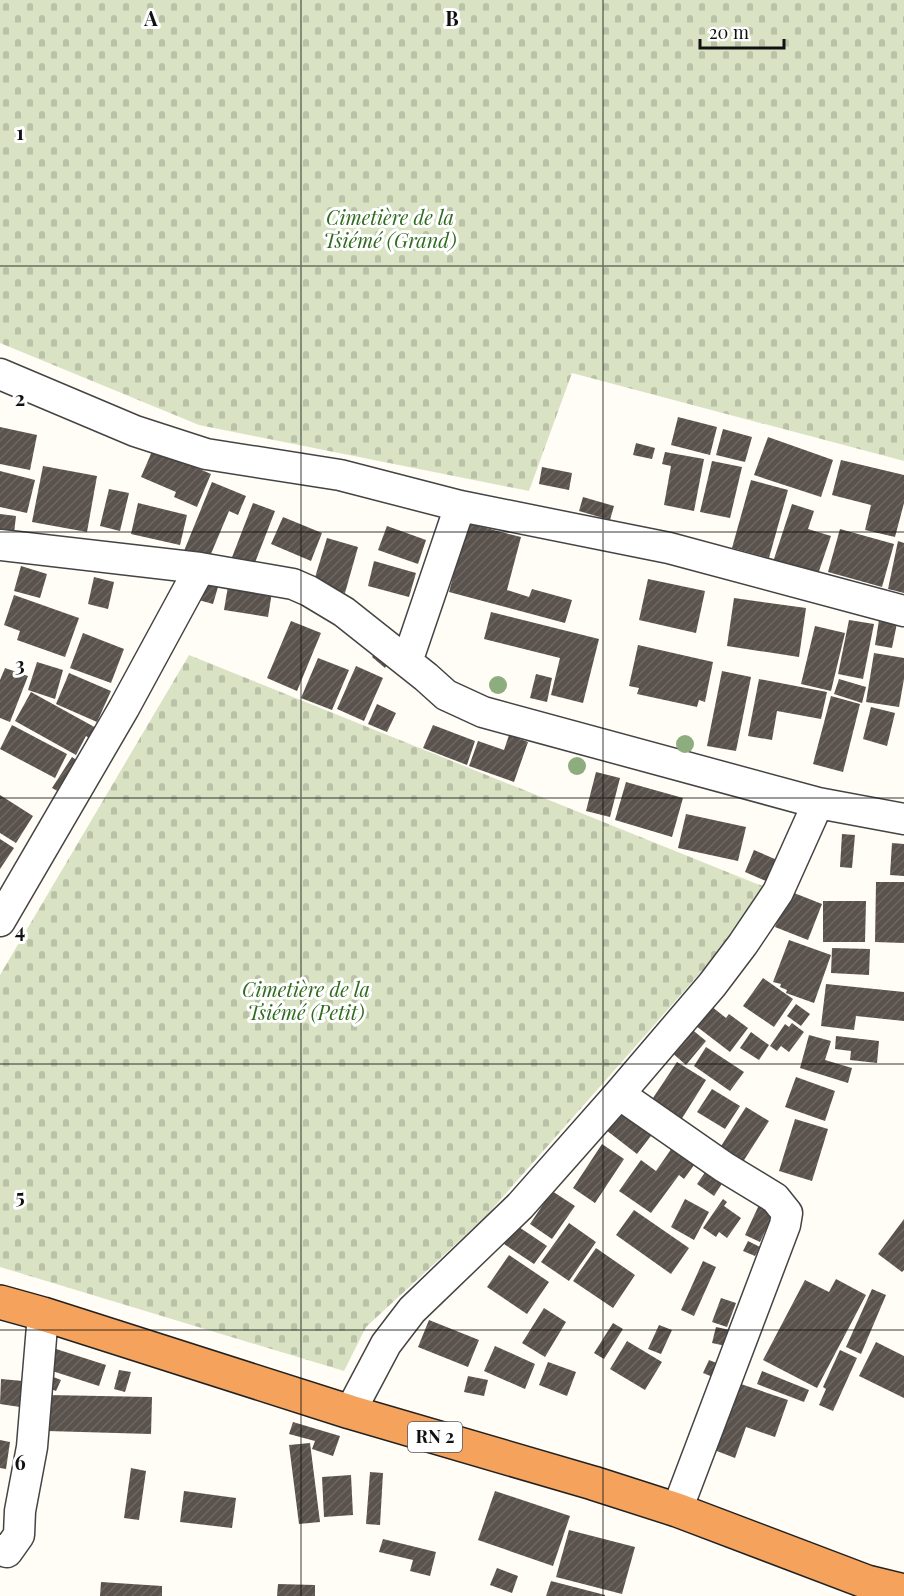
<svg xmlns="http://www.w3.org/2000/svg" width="904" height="1596" font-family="'Playfair Display',serif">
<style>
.cemetery{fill:url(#cemetery-stones)}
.building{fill:url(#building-hatch)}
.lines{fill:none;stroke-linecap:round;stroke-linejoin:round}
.minor-casing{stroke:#444;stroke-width:33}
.highway-casing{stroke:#222;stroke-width:36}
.minor{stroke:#fff;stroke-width:30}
.highway{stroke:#f5a25d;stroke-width:33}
.tree{fill:#8dad7f}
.grid{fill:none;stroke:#111;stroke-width:1.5;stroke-opacity:0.55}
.labels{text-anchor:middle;stroke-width:6;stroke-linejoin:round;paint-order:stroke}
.shield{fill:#fff;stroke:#585858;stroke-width:1.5}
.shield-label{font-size:18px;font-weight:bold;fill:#111}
.park-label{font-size:20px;font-style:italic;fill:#2f6b1f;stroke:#fff}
.grid-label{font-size:20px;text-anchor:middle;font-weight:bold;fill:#111;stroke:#fff;stroke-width:6;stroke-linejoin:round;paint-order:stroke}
</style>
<defs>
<pattern id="cemetery-stones" width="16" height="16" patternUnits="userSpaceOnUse" patternTransform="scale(1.5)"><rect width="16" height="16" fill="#d9e3c4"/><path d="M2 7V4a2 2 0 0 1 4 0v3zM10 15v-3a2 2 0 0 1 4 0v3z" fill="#b9c2a7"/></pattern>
<pattern id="building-hatch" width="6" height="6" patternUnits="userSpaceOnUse" patternTransform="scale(1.5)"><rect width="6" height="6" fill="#5a524d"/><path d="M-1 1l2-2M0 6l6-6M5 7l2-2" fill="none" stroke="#6d6662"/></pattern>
</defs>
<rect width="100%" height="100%" fill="#fffdf5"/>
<path class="cemetery" d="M0 0H904V461L572 373 529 491 199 425 0 343Z
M189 655 757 884 774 889 485 1217 366 1327 344 1371 0 1267V975Z"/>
<path class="building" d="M678 417 717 427 710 455 671 445Z
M0 427 37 435 30 470 0 464Z
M723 429 752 437 745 462 716 455Z
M768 437 833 460 821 497 754 475Z
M636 443 655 448 652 459 633 455Z
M153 449 211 474 197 507 174 497 176 492 141 477Z
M665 452 704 459 694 511 664 505 671 466 662 464Z
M841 460 904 475V503L895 537 865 530 871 505 832 495Z
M712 461 742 467 730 518 700 512Z
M43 466 97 476 87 532 32 522Z
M542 467 572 473 569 490 539 484Z
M0 471 35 480 27 513 0 507Z
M751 480 788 490 769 558 732 548Z
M212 482 246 496 238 515 229 511 208 561 184 551Z
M109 489 129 493 120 531 100 526Z
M583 497 614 506 610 520 579 511Z
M138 503 187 515 180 545 131 534Z
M253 503 275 511 251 573 229 565Z
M792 504 814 511 808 529 831 536 816 580 772 565Z
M0 514 16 516 13 542 0 540Z
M283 517 322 533 311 561 271 544Z
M467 523 521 537 507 590 529 597 532 589 572 600 565 623 449 592Z
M387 526 426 540 418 564 378 550Z
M840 529 894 544 882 587 828 572Z
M327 538 358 547 345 593 313 584Z
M898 541 904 543V593L888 589Z
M374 561 416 573 409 597 368 586Z
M21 566 47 574 40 598 14 591Z
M94 577 114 582 108 609 88 604Z
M648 579 705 591 696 633 639 620Z
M199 581 218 587 213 604 195 599Z
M228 586 272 592 268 617 224 610Z
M14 595 79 618 65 657 17 640 20 631 4 625Z
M734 598 806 608 799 657 727 646Z
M491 612 599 639 583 703 551 695 560 658 484 639Z
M849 620 874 624 863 679 838 674Z
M879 620 897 623 892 648 875 645Z
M291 621 321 633 297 691 267 678Z
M815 626 845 633 831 691 801 684Z
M83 633 124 649 111 683 70 668Z
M638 645 713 662 705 702 699 700 697 707 637 694 639 688 629 686Z
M379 648 391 659 385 668 372 657Z
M874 653 904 658V679L899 707 866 702Z
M318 658 349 670 332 710 301 698Z
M37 662 63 670 55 699 28 690Z
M356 666 383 678 364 721 337 709Z
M5 668 28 676 10 722 0 718V680Z
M722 671 751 677 736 751 707 746Z
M69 673 111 691 97 722 56 704Z
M536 674 552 678 547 702 530 698Z
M759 679 827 692 821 719 777 711 772 740 748 736Z
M839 679 866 687 862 703 834 694Z
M31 692 98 729 92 740 86 736 76 755 15 721Z
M831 696 860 704 843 772 813 764Z
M377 704 396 713 387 732 368 724Z
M871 707 895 713 887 746 863 739Z
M12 725 67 754 55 778 0 749Z
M433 725 475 741 467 765 423 748Z
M509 735 528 742 514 782 469 766 478 741 504 750Z
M72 757 82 764 63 794 52 788Z
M596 772 620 778 610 817 586 811Z
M626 782 683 798 672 837 615 820Z
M0 795 33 816 16 843 0 833Z
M686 814 746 827 738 861 678 848Z
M842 834 855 835 852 868 840 867Z
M0 839 14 848 0 869Z
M892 843 904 844V876L890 875Z
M754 850 784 863 775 885 745 872Z
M876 882H904V943L875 942Z
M789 891 822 904 808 940 775 927Z
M823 901H866L865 942H823Z
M789 940 831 955 814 1003 786 993 787 990 780 987 781 984 773 982Z
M832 948 870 949 869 975 831 973Z
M763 978 793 999 774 1027 743 1006Z
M826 984 904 992V1021L856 1016 854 1030 821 1026Z
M796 1004 810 1014 801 1026 787 1016Z
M711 1006 726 1018 729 1014 748 1028 730 1052 696 1026Z
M792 1023 804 1032 789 1052 781 1046 777 1051 770 1046 785 1024 789 1027Z
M689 1027 706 1041 686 1065 670 1051Z
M751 1032 769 1045 759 1060 740 1048Z
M809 1035 831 1041 825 1060 852 1068 848 1083 800 1068Z
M836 1036 879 1041 877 1063 850 1060 851 1051 835 1049Z
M706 1047 744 1072 730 1091 694 1066Z
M677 1062 706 1080 681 1120 651 1101Z
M796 1077 835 1091 825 1121 785 1107Z
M712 1089 740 1106 725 1129 697 1112Z
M626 1104 657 1128 637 1154 606 1130Z
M746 1107 769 1121 739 1168 716 1154Z
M795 1119 828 1129 812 1181 779 1171Z
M602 1144 624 1159 595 1203 573 1188Z
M674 1145 697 1161 684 1179 679 1175 651 1213 619 1191 641 1160 656 1171Z
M708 1168 725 1179 714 1196 697 1184Z
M552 1191 575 1206 552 1239 530 1224Z
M685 1199 709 1212 694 1240 671 1227Z
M723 1199 727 1202 724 1206 741 1218 727 1238 719 1232 716 1237 703 1228Z
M759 1205 774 1213 760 1242 745 1235Z
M634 1210 689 1248 671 1274 616 1235Z
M904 1219V1270L902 1272 878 1254Z
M569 1223 596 1242 569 1281 541 1262Z
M516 1225 547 1246 534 1264 504 1244Z
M748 1241 760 1247 755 1256 743 1251Z
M596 1248 635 1275 613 1308 573 1281Z
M509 1255 549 1282 527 1314 487 1287Z
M703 1261 716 1267 694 1316 681 1310Z
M836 1279 866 1295 817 1388 763 1360 805 1280 829 1292Z
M872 1289 886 1295 861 1354 846 1347Z
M721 1298 736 1303 727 1327 712 1322Z
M544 1308 566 1322 545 1357 522 1343Z
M429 1320 479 1340 468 1367 418 1347Z
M613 1323 623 1329 604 1359 594 1353Z
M659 1325 672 1330 661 1354 648 1349Z
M716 1327 730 1330 726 1346 712 1343Z
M627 1341 662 1362 645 1390 610 1369Z
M876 1342 904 1356V1398L859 1376Z
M495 1346 535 1364 525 1389 484 1371Z
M53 1348 106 1365 99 1386 46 1369Z
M840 1350 857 1358 833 1411 819 1405 826 1389 823 1387Z
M709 1360 719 1364 713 1377 703 1373Z
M548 1362 576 1372 567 1396 539 1385Z
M119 1370 131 1372 125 1392 114 1389Z
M762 1371 809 1390 804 1402 757 1384Z
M46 1374 61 1380 56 1391 41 1385Z
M468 1376 488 1380 484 1396 464 1392Z
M1 1379 23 1381 20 1407 0 1404Z
M732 1381 788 1400 775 1437 746 1427 735 1458 709 1448Z
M48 1395 152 1397 151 1434 47 1431Z
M293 1422 340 1436 333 1456 312 1449 315 1441 289 1434Z
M0 1440 10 1442 6 1469 0 1468Z
M310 1443 320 1522 299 1524 289 1445Z
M131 1468 146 1471 139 1520 124 1518Z
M370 1472 383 1473 380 1525 366 1524Z
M351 1475 353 1515 324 1517 322 1477Z
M184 1491 236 1498 232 1528 180 1522Z
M495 1491 570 1516 553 1566 478 1540Z
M569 1530 635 1547 622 1594 556 1577Z
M383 1539 436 1552 430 1576 410 1571 413 1560 379 1552Z
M497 1568 518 1576 512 1593 490 1585Z
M551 1581 605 1595V1596H546Z
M101 1582 162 1586V1596H100Z
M278 1584 315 1585V1596H277Z"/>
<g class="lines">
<defs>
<path id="minor" d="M0 374 135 431 206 454 340 475 460 506 669 548 904 611
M0 545 200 568 293 584 309 591 344 612 426 677 446 695 483 712 818 803 904 819
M407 662 460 506
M0 921 124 708 200 568
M619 1094 724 1167 775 1198 787 1213 785 1225 677 1510
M350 1412 386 1344 412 1310 520 1206 619 1094 712 985 743 944 778 892 818 803
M0 1550 7 1552 19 1535 20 1511 32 1447 43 1314"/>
<path id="highway" d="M0 1302 43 1314 350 1412 593 1483 677 1510 867 1582 904 1591"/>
</defs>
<use href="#minor" class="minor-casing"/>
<use href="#highway" class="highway-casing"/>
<use href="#minor" class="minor"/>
<use href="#highway" class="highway"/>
</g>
<g class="tree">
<circle cx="498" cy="685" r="9"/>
<circle cx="685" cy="744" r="9"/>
<circle cx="577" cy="766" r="9"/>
</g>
<path class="grid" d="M301 0V1596M603 0V1596M0 266H904M0 532H904M0 798H904M0 1064H904M0 1330H904"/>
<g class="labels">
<rect class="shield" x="408" y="1422" width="54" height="30" rx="4.5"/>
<g class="shield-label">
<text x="435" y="1443">RN 2</text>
</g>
<g class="park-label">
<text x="390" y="225">Cimetière de la<tspan x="390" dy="23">Tsiémé (Grand)</tspan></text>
<text x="306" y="997">Cimetière de la<tspan x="306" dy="23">Tsiémé (Petit)</tspan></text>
</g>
</g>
<g class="grid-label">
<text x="151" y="26">A</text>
<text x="452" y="26">B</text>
<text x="20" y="140">1</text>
<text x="20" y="406">2</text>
<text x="20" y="672">3</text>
<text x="20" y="938">4</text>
<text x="20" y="1204">5</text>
<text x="20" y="1470">6</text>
</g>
<path d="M700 39v9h84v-9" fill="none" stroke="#111111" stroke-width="3"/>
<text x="709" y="39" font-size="18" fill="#111111" stroke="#ffffff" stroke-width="4.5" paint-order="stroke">20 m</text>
</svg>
